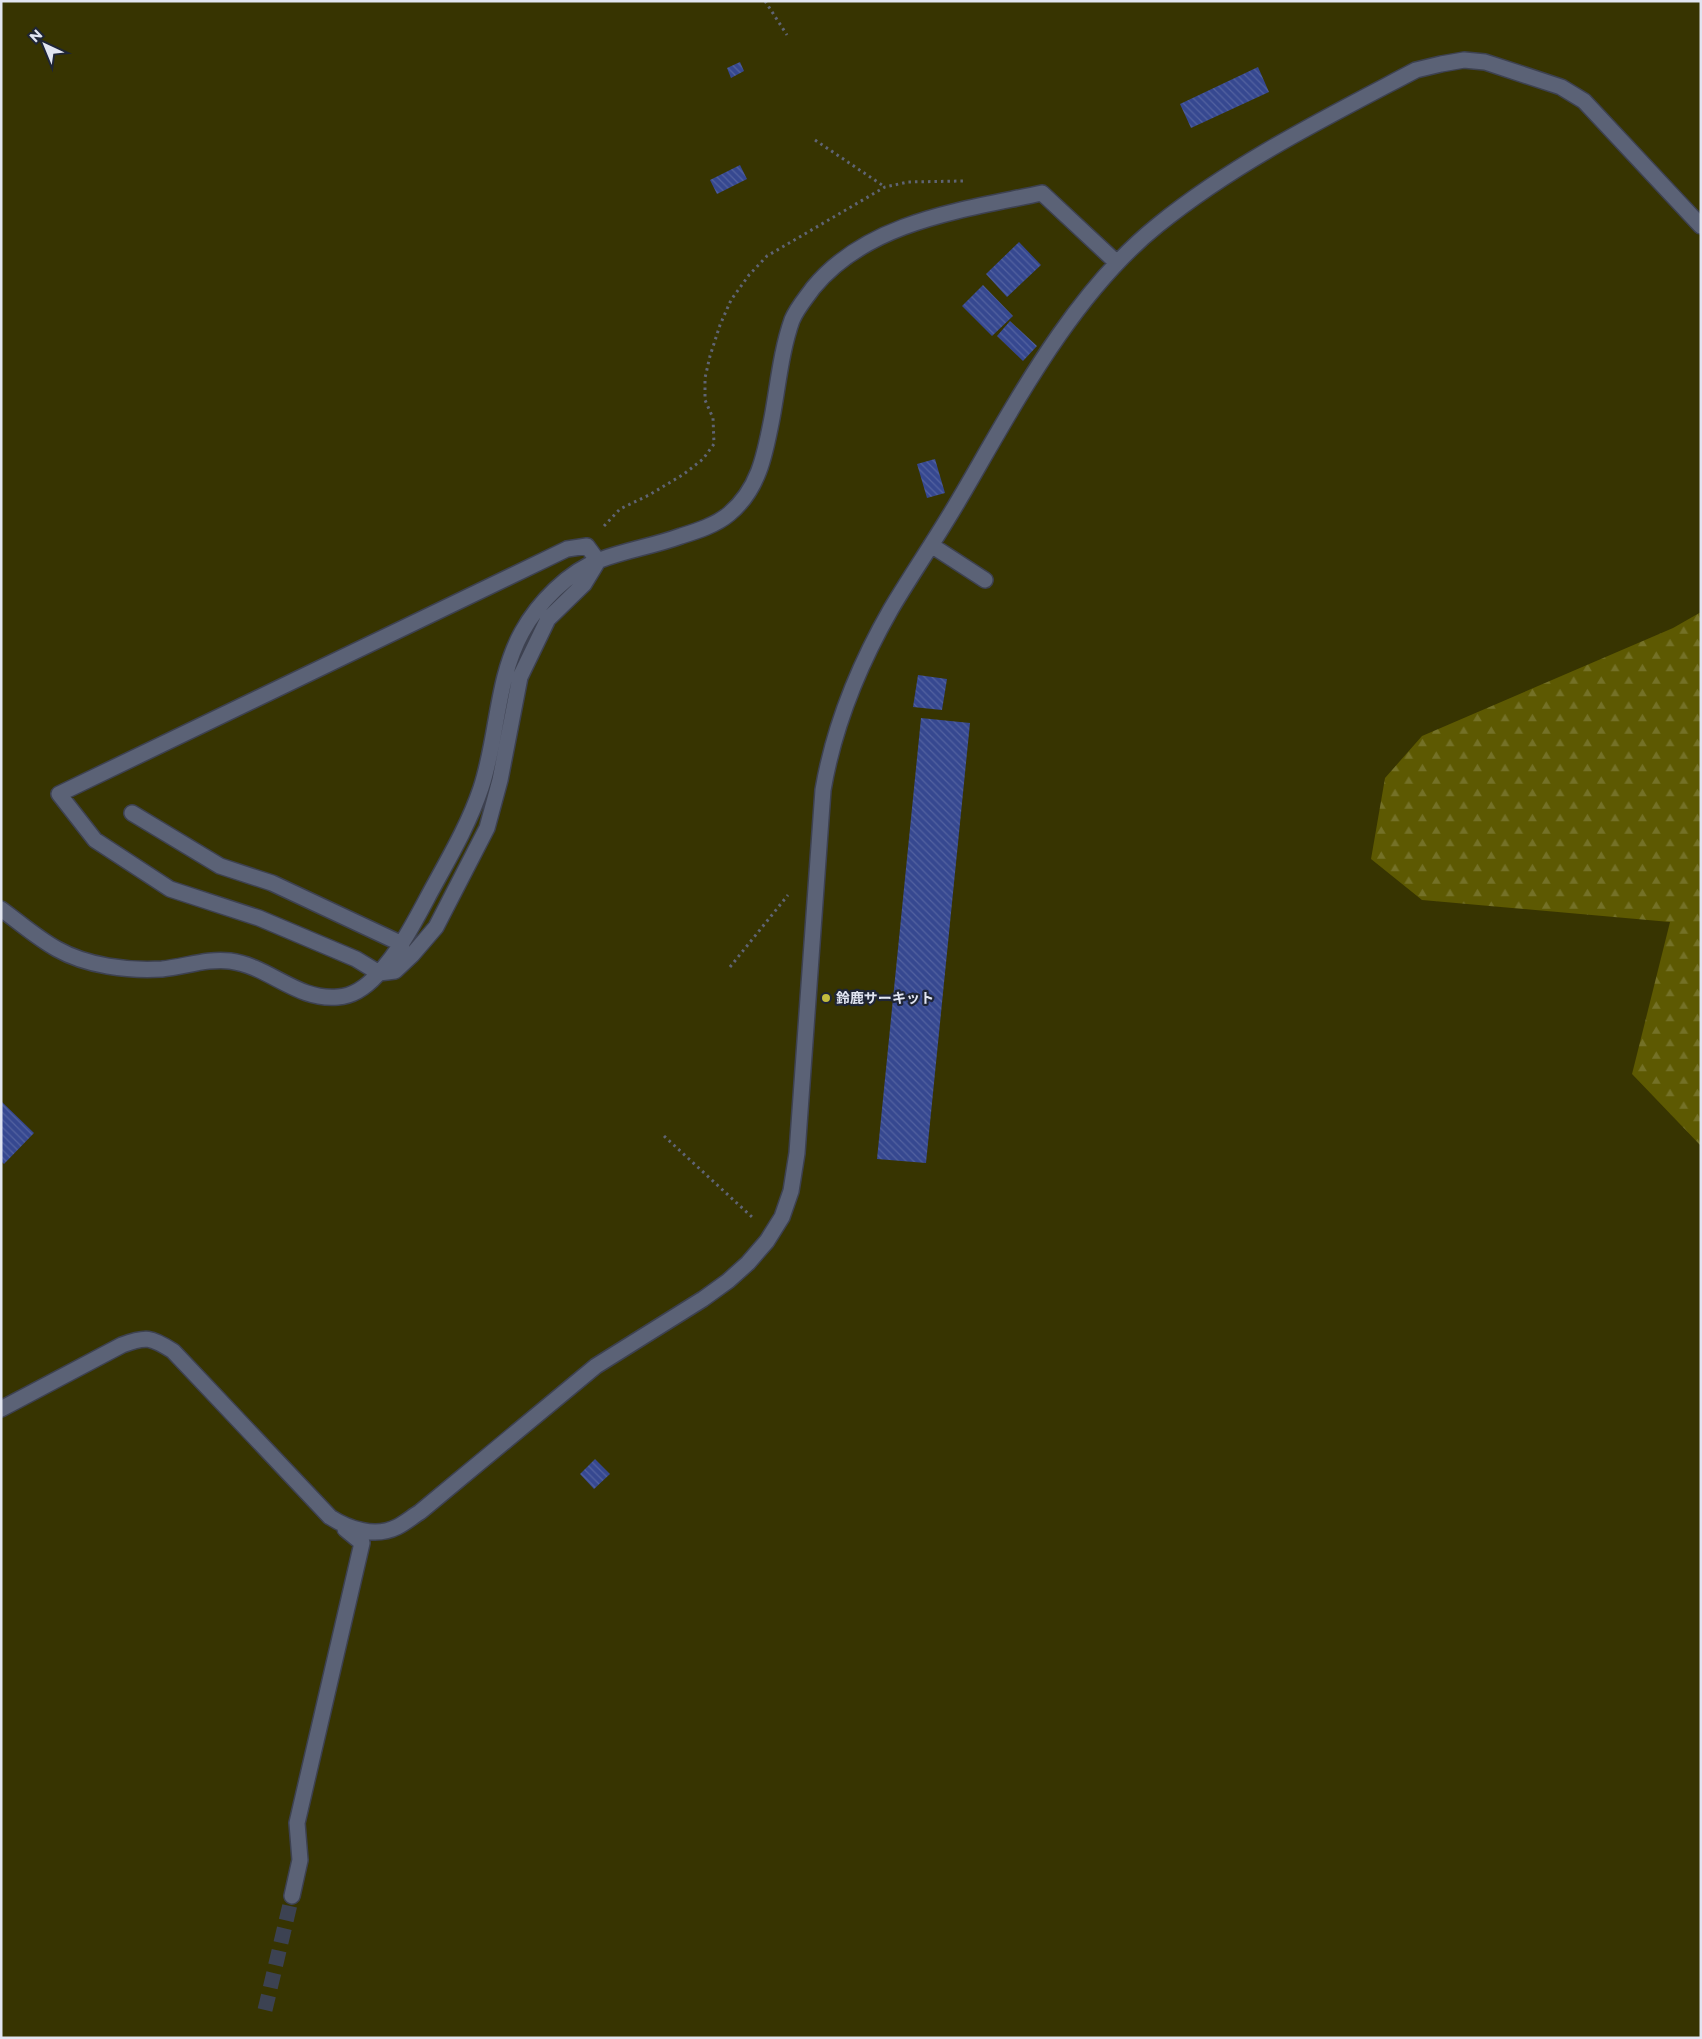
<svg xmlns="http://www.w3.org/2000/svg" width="1702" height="2039" font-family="Montserrat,'Noto Sans JP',sans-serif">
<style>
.forest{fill:url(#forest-firs)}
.park{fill:#373401}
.building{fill:url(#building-back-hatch)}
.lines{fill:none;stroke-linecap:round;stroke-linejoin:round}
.minor-tunnel{stroke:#3c4252;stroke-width:15;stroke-dasharray:15 8;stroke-linecap:butt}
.minor-casing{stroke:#3d4150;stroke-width:18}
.path{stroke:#5f6474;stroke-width:3;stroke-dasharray:2.5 4;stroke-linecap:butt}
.minor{stroke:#5b6276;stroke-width:15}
.poi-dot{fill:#c4bd3e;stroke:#1f2536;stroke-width:2}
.labels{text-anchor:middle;stroke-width:4.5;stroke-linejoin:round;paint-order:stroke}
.poi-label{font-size:14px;font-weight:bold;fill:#e1e5f1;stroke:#1f2536;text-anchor:start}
</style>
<defs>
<pattern id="forest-firs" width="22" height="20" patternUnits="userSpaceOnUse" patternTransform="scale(1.25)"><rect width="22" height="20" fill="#5d5902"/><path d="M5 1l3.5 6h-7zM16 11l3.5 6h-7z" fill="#747127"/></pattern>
<pattern id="building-back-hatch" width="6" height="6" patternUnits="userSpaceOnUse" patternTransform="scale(1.25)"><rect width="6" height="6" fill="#364890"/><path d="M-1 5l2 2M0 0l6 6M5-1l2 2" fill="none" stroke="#5362a0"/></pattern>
</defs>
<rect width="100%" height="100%" fill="#1f2536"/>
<path class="forest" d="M1701 590V1166L1354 920 1337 770Z"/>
<path class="park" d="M1 1H1701V612L1673 628 1422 736 1385 778 1371 859 1422 900 1670 922 1632 1074 1701 1146V2038H1Z"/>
<path class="building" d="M740 62 744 71 731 78 727 68Z
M1258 67 1269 92 1191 128 1180 104Z
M740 165 747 179 717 194 710 180Z
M1019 242 1041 265 1007 297 986 274Z
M983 285 1013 316 992 336 962 306Z
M1010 321 1037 346 1023 361 997 336Z
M935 459 945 493 927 498 917 464Z
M918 675 947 679 942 710 913 707Z
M921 718 970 723 926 1163 877 1159Z
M1 1101 34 1133 4 1164 1 1161Z
M595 1459 610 1474 594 1489 580 1474Z"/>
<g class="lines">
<path class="minor-tunnel" d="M265 2010 292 1896"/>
<defs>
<path id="minor" d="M931 545 985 580
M587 546 598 561 584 584 548 619 520 677 500 780 487 828 436 927 412 955 395 971 379 973 356 959 259 918 170 889 95 840 59 794 567 549Z
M132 813 220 866 272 883 402 944
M1 909C19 922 37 938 57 949 87 966 128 971 162 969 184 967 208 958 230 961 269 966 297 1001 338 997 354 996 367 986 377 975 400 951 415 921 431 891 449 858 469 824 481 788 498 737 496 679 522 632 538 603 568 572 600 560 626 550 654 546 681 536 697 531 716 525 729 514 759 489 765 454 772 418 778 386 781 351 792 320 797 308 806 298 813 288 868 221 963 210 1042 193L1117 263
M1 1409 122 1345C146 1336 151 1337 173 1351L330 1517C349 1529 375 1538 397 1527 405 1523 412 1517 420 1512L596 1366 703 1299 728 1281 748 1263 767 1241 782 1217 791 1191 797 1153 823 790C834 726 859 665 891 609 913 572 938 536 960 498 1015 404 1072 294 1158 225 1236 162 1327 117 1416 70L1441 64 1464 60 1485 62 1561 87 1584 101 1701 226
M292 1896 300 1860 297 1823 362 1543 345 1529"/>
</defs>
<use href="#minor" class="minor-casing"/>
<path class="path" d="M765 1 787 35
M815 140 885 187
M604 526 620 509 649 495 684 474 703 459 714 444 713 418 705 400V378L710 356 720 325 731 300 749 275 767 256 885 187 908 182 963 181
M730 967 788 895
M664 1136 752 1217"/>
<use href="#minor" class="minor"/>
</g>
<circle class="poi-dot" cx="826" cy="998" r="5"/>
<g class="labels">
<g class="poi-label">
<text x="836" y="1003">鈴鹿サーキット</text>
</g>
</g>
<rect width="1702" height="2039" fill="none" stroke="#e1e5f1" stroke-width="5"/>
<g transform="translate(45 45) rotate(316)" stroke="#1f2536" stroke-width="4" paint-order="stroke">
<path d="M0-4L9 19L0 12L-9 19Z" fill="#e1e5f1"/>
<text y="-8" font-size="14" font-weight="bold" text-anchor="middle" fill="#e1e5f1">N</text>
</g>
</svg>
